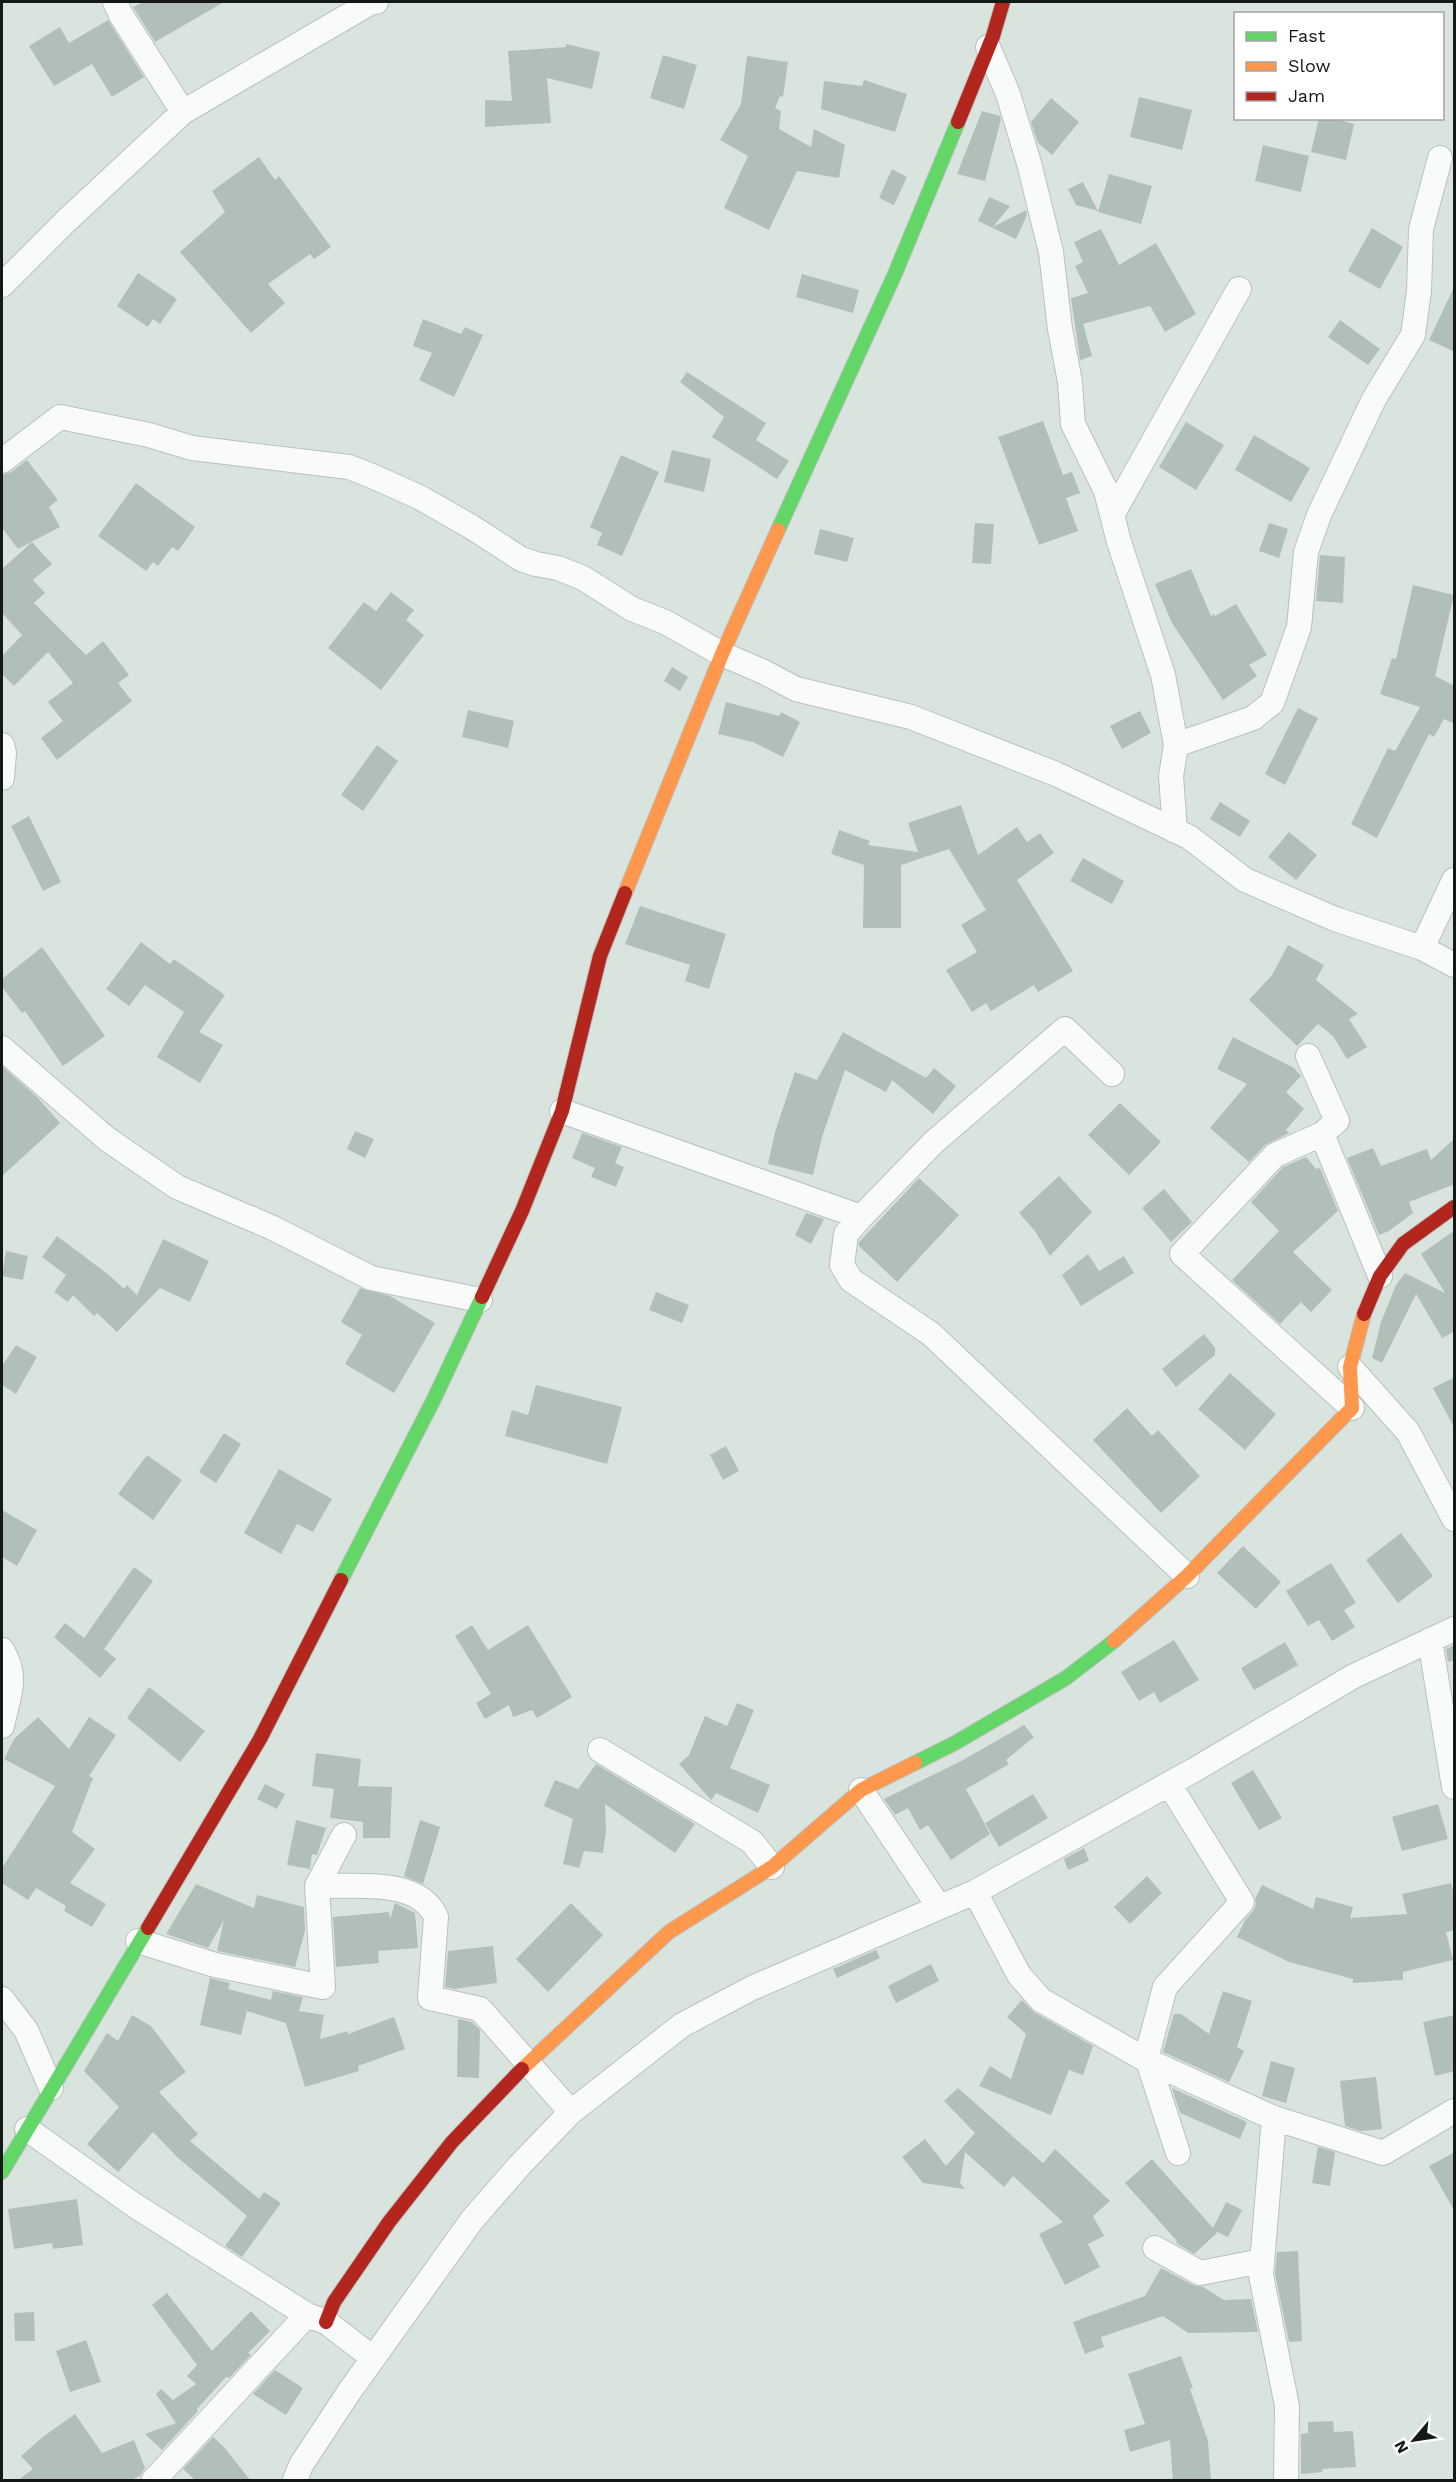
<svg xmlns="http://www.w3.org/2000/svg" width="1456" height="2482" font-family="'Work Sans',sans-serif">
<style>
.building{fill:#b0c0b8}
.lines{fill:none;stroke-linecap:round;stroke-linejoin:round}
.street-casing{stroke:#bac1bd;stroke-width:26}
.fast-casing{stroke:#bac1bd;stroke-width:16}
.slow-casing{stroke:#bac1bd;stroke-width:16}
.jam-casing{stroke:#bac1bd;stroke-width:16}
.street{stroke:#f9fbfa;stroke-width:24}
.fast{stroke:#63d668;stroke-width:14}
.slow{stroke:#ff974d;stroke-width:14}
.jam{stroke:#b3261e;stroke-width:14}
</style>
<rect width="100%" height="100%" fill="#dae4df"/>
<path class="building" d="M143 2H224L155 42 133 7Z
M108 20 144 77 112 97 92 64 54 86 29 46 60 27 69 43Z
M566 44 600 52 592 89 547 78 551 123 485 127V100L512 101 508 51 566 47Z
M663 55 697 65 684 109 650 98Z
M747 56 788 62 783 97 780 96 775 108 781 111 779 129 811 147 814 129 845 145 839 178 797 171 769 230 724 208 748 156 720 140 741 104Z
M864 80 907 94 895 132 821 109 824 81 862 86Z
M1139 97 1192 110 1182 150 1130 137Z
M1051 98 1079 122 1052 155 1038 143 1031 122Z
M982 111 1000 116 1001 119 985 181 957 174Z
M1319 118H1332L1354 124 1346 160 1311 152Z
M1263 145 1309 156 1301 192 1255 181Z
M259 157 275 180 279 176 331 247 314 259 310 254 268 284 285 303 251 333 180 252 225 212 212 191Z
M892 169 907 177 894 205 879 198Z
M1109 174 1152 186 1141 224 1098 212Z
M1083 182 1098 211 1076 205 1068 189Z
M989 197 1010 206 993 227 1026 210 1027 215 1016 239 978 221Z
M1372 228 1403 247 1380 289 1348 271Z
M1101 229 1119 265 1156 243 1196 314 1165 332 1150 306 1083 324 1092 356 1080 360 1071 298 1088 293 1075 266 1083 262 1074 242Z
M138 273 177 299 160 324 153 319 148 327 117 306Z
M802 274 859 290 853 313 796 297Z
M1455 285V352L1429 340Z
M423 319 461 334 465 327 483 335 454 397 419 380 432 353 413 346Z
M1340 320 1380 349 1368 365 1328 337Z
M687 372 766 423 756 440 789 461 777 479 712 437 724 417 680 382Z
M1043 421 1063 475 1072 472 1080 493 1066 498 1078 531 1039 545 998 437Z
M1186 422 1224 445 1196 490 1159 467Z
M1254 435 1310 468 1291 502 1235 470Z
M672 450 711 459 704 492 664 482Z
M621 455 659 472 622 556 597 545 602 533 590 527Z
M27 460 58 500 49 507 60 527 18 549 2 528V475L11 472Z
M136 483 195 527 178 551 172 547 158 566 153 562 146 571 98 536Z
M975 523 994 524 991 564 972 563Z
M1269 523 1288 529 1279 558 1259 551Z
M820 529 854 538 847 562 814 554Z
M32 542 52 564 33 580 45 593 34 603 86 655 103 641 129 675 118 683 132 701 57 760 41 738 63 721 48 702 73 683 48 652 14 686 2 674V656L22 635 2 613V569Z
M1320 555 1345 557 1343 603 1316 601Z
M1191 569 1211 616 1214 614 1215 616 1236 604 1267 655 1249 665 1257 676 1223 700 1172 623 1155 584Z
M1413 585 1454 595 1435 676 1455 686V724L1444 719 1434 737 1429 734 1377 838 1351 824 1388 748 1395 751 1420 707 1380 694 1392 658 1396 659Z
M391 592 414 610 406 620 424 635 381 690 328 648 364 602 376 611Z
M672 667 688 677 680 691 664 681Z
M726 702 779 716 781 712 800 722 783 757 753 742 718 734Z
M1298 708 1318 718 1285 785 1265 774Z
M468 710 514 721 508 748 462 737Z
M1140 711 1151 733 1122 749 1110 726Z
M377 745 398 761 363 811 341 795Z
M1220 802 1250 821 1240 837 1210 819Z
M961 805 978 855 1017 827 1027 842 1040 833 1054 853 1017 880 1073 971 1038 992 1034 985 991 1011 986 1003 972 1012 946 970 977 952 961 925 986 910 949 849 901 865V928H863L864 865 831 854 839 830 870 841 868 845 918 852 908 823Z
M29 816 61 882 43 891 11 826Z
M1289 832 1317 855 1296 880 1268 857Z
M1083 858 1124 881 1112 904 1070 881Z
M640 906 726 934 709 989 685 981 690 965 625 944Z
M141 942 170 964 174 959 225 995 199 1032 223 1045 200 1083 157 1057 184 1012 145 985 129 1006 106 989Z
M1288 945 1324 965 1316 980 1358 1014 1349 1019 1367 1047 1347 1059 1333 1036 1318 1024 1297 1046 1249 1000 1272 975Z
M42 947 105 1036 63 1066 25 1011 22 1013 2 987V979Z
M843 1032 926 1078 934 1068 956 1086 933 1114 892 1080 886 1092 845 1070 822 1137 813 1175 768 1164 775 1132 795 1072 817 1080Z
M1233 1037 1294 1068 1301 1076 1286 1092 1304 1109 1286 1130 1289 1133 1265 1145 1249 1162 1210 1128 1247 1084 1217 1069Z
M2 1066 38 1098 60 1123 2 1176Z
M1120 1103 1161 1142 1129 1175 1088 1135Z
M355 1131 374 1139 365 1158 347 1149Z
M582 1133 622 1147 615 1163 624 1167 616 1187 591 1177 595 1168 572 1158Z
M1455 1138V1184L1409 1202 1413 1213 1389 1231 1379 1235 1347 1158 1373 1148 1381 1166 1427 1149 1431 1160Z
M1306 1157 1316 1169 1320 1168 1338 1211 1293 1252 1332 1290 1311 1312 1301 1302 1280 1324 1232 1280 1279 1231 1251 1202 1283 1167Z
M1059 1176 1092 1212 1050 1256 1035 1231 1019 1213Z
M919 1178 959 1215 897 1282 859 1246V1242Z
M1164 1189 1192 1222 1171 1242 1142 1208Z
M806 1213 824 1219 811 1244 795 1235Z
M1455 1230V1331L1442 1338 1416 1294 1382 1363 1372 1358 1381 1322 1396 1285 1405 1273 1445 1293 1421 1254Z
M57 1236 109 1275 124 1289 127 1285 137 1295 163 1239 209 1261 190 1302 160 1288 117 1332 97 1313 94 1316 73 1295 68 1302 54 1292 66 1275 42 1257Z
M6 1251 28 1256 23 1280 2 1276Z
M1088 1254 1099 1271 1124 1256 1134 1273 1081 1306 1062 1275Z
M360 1288 390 1296 435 1323 394 1393 345 1364 362 1335 341 1322Z
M656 1292 689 1305 682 1323 649 1310Z
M1204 1334 1215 1348V1355L1176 1387 1162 1369Z
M16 1345 37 1357 16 1394 2 1385V1366Z
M1230 1373 1276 1414 1245 1450 1198 1409Z
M1455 1377V1429L1433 1388Z
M536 1385 622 1407 607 1464 505 1436 512 1410 528 1415Z
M1127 1408 1152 1436 1158 1430 1200 1476 1161 1513 1093 1440Z
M224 1433 241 1444 216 1483 199 1472Z
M726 1446 739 1471 723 1480 710 1455Z
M147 1455 182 1480 153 1520 118 1494Z
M279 1469 332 1499 313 1532 297 1524 281 1554 244 1533Z
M2 1510 37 1530 17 1566 2 1557Z
M1401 1533 1433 1576 1398 1603 1366 1560Z
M1243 1546 1281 1582 1256 1609 1217 1573Z
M1331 1563 1356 1603 1344 1610 1355 1627 1332 1641 1319 1620 1308 1626 1286 1591Z
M134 1567 153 1581 104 1649 116 1659 100 1678 54 1637 65 1623 84 1638Z
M472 1625 488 1650 528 1625 572 1697 537 1718 532 1710 513 1717 509 1705 485 1719 476 1703 491 1694 455 1636Z
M1174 1640 1199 1680 1160 1703 1154 1692 1139 1701 1121 1672Z
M1285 1642 1298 1665 1254 1690 1241 1668Z
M1455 1645V1660L1448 1662 1446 1649Z
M149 1687 205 1731 180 1762 127 1718Z
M737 1703 754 1710 730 1768 770 1785 758 1813 716 1793 711 1800 679 1764 689 1755 705 1716 727 1726Z
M38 1717 69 1749 89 1717 116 1735 89 1776 93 1778 72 1832 95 1849 70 1883 106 1904 92 1927 64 1911 66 1906 36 1888 28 1900 2 1883V1868L55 1786 4 1759 14 1739Z
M1024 1725 1034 1737 1006 1760 1009 1764 966 1789 990 1834 951 1860 928 1825 920 1830 908 1808 895 1815 884 1799 963 1760Z
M316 1753 361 1759 358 1786 392 1787 390 1838H363V1822L330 1818 334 1789 312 1786Z
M596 1764 695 1824 675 1853 605 1804 606 1831 603 1853 584 1851 579 1868 563 1864 573 1819 544 1806 555 1780 578 1789Z
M1253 1770 1282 1818 1259 1830 1231 1783Z
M265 1784 285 1794 277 1809 257 1799Z
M1033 1794 1048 1818 999 1847 985 1823Z
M1438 1804 1448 1839 1402 1851 1392 1817Z
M296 1820 326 1828 317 1855 312 1854 310 1869 287 1865Z
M420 1820 440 1827 423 1884 404 1876Z
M1084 1848 1089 1861 1068 1870 1064 1859Z
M1147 1876 1162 1893 1130 1924 1114 1907Z
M1451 1883 1455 1896V1930L1446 1932 1453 1960 1403 1972V1980L1353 1983V1979L1289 1962 1237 1937 1245 1920 1253 1911 1256 1904 1255 1899 1262 1885 1313 1909 1316 1897 1353 1907 1350 1918 1407 1914 1402 1894Z
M196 1884 254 1908 257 1895 304 1907 305 1931 295 1967 217 1951 224 1920 208 1948 166 1934Z
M395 1903 415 1913 418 1948 378 1951 379 1963 336 1967 333 1917 389 1912 390 1919Z
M571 1903 603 1935 548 1992 516 1959Z
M493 1946 497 1983 454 1989 445 1987 448 1951Z
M876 1950 880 1958 837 1978 833 1969Z
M931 1964 939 1981 896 2003 888 1986Z
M210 1978 230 1983 228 1989 271 2000 273 1991 303 1997 299 2011 324 2015 320 2039 348 2031V2034L394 2017 405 2049 358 2066 359 2071 305 2087 286 2023 247 2011 241 2035 200 2025Z
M1223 1991 1252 2001 1237 2047 1244 2051 1229 2082 1163 2052 1174 2014H1181L1209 2034Z
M1022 2000 1034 2012 1093 2046 1083 2075 1069 2070 1051 2115 979 2086 990 2066 1011 2079 1026 2034 1007 2017Z
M132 2015 151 2026 186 2072 159 2092 198 2134 190 2141 259 2199 264 2192 281 2203 242 2257 225 2246 247 2216 177 2157 153 2132 118 2172 87 2144 119 2107 84 2071 107 2033 118 2041Z
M1455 2015V2071L1435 2076 1423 2022Z
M458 2019 472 2022 480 2030 479 2078 457 2077Z
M1271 2061 1295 2068 1286 2103 1262 2096Z
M1376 2077 1382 2129 1361 2131 1345 2126 1340 2081Z
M958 2088 1043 2163 1055 2149 1110 2201 1093 2216 1104 2236 1088 2244 1100 2267 1065 2285 1039 2234 1063 2222 1013 2176 1004 2187 965 2152 960 2183 965 2189 923 2183 902 2157 925 2139 946 2166 975 2133 944 2101Z
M1172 2088 1247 2122 1240 2139 1180 2113Z
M1318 2147 1335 2152 1330 2186 1312 2183Z
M1455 2152V2212L1429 2166Z
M1152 2159 1213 2228 1226 2202 1242 2210 1228 2237 1215 2231 1217 2233 1194 2254 1176 2243 1177 2241 1125 2183Z
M77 2199 83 2245 53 2249 52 2243 14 2249 8 2209Z
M1298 2251 1302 2341 1289 2342 1275 2274 1277 2252Z
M1161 2268 1193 2285 1203 2287 1224 2300 1251 2299 1258 2332 1188 2333 1163 2316 1101 2337 1104 2347 1085 2354 1073 2322 1145 2296Z
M167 2293 212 2351 251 2311 270 2331 248 2353 251 2355 229 2378 226 2377 197 2409 198 2411 162 2450 145 2434 176 2423 156 2394 161 2389 173 2400 196 2384 187 2376 197 2365 152 2305Z
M34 2312 35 2341H15L14 2313Z
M86 2340 101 2382 70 2392 56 2351Z
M1181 2356 1193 2388 1190 2389 1208 2441 1211 2481H1173L1170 2440 1130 2452 1124 2430 1145 2424 1128 2374Z
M275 2370 303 2388 286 2415 253 2394Z
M75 2414 102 2453 134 2440 145 2468 140 2476 128 2481H17L33 2469 21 2456 44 2436Z
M1333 2421 1334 2432 1353 2431 1356 2467 1322 2469 1323 2472 1301 2474V2434L1308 2433V2422Z
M213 2437 223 2446 251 2481H196L183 2469Z"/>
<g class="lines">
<defs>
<path id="street" d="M115 2 121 15 183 112
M988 47 1008 94 1029 163 1051 252 1060 329 1070 382 1073 424 1106 491 1119 542 1163 675 1176 745 1171 776 1175 831
M2 285 65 222 183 112 370 3 376 2
M2 461 60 417 149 435 192 448 349 467 372 476 419 497 470 526 521 559 536 564 558 568 583 578 632 609 665 622 722 654 764 672 796 689 911 717 1056 774 1189 837 1245 880 1335 919 1422 948 1454 965
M1112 515 1239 289
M2 745 4 753 2 778
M1176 745 1253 718 1272 703 1299 627 1306 552 1319 515 1374 399 1413 335 1419 291 1421 229 1440 158
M1422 948 1454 880
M2 1048 107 1139 177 1187 273 1228 371 1278 480 1300
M1308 1056 1337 1121 1322 1134 1275 1155 1182 1254 1352 1408
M1112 1074 1065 1029 934 1142 861 1217 846 1234 842 1265 851 1280 931 1334 1187 1576
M562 1111 861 1217
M1322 1134 1380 1276
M1350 1367 1408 1432 1454 1519
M1430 1640 1454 1787
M2 1650C19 1678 8 1696 2 1726
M600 1750 752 1842 772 1867
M861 1790 939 1907
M317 1886C353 1887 419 1877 436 1917L430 1998 480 2009 571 2112
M975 1892 1019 1975 1041 2000 1148 2061 1274 2118 1383 2153 1454 2111
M138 1941 215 1965 323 1987 317 1886 344 1835
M2 1999 26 2030 51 2088
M1146 2059 1165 1987 1242 1902 1169 1784
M1148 2061 1178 2153
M1274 2118 1261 2275 1287 2406 1286 2480
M27 2129 134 2205 307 2315 326 2322 373 2358
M1155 2248 1200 2273 1262 2261
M154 2480 307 2315
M295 2480 301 2465 349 2392 472 2220 519 2166 571 2112 682 2025 752 1988 975 1892 1194 1770 1354 1676 1454 1629"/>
<path id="fast" d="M778 530 894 276 958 122
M341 1580 434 1399 482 1297
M915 1763 955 1743 1066 1678 1114 1641
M2 2172 148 1928"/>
<path id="slow" d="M625 893 722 654 778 530
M1114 1641 1187 1576 1352 1408 1350 1367 1364 1314
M522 2069 669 1932 772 1867 861 1790 915 1763"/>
<path id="jam" d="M958 122 993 36 1003 2
M482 1297 522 1211 562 1111 600 956 625 893
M1364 1314 1380 1276 1403 1244 1454 1207
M148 1928 260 1739 341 1580
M326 2322 334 2302 389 2222 452 2142 522 2069"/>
</defs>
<use href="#street" class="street-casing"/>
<use href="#fast" class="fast-casing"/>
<use href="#slow" class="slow-casing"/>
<use href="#jam" class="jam-casing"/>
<use href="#street" class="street"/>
<use href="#fast" class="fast"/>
<use href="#slow" class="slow"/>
<use href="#jam" class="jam"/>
</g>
<rect width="1456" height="2482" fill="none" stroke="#131916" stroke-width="6"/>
<rect x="1234" y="12" width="210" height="108" fill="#ffffff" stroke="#a1a3a2" stroke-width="1.5"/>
<rect x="1246" y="32" width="30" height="9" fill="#63d668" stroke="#a1a3a2" stroke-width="1.5"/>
<text x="1288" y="42" font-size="18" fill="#131916">Fast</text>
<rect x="1246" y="62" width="30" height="9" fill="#ff974d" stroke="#a1a3a2" stroke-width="1.5"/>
<text x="1288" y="72" font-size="18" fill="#131916">Slow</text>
<rect x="1246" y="92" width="30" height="9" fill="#b3261e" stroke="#a1a3a2" stroke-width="1.5"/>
<text x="1288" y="102" font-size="18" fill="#131916">Jam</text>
<g transform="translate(1414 2440) rotate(241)" stroke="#ffffff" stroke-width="4.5" paint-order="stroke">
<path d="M0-4.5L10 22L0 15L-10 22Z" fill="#131916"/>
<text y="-9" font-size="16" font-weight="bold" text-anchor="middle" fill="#131916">N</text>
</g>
</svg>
